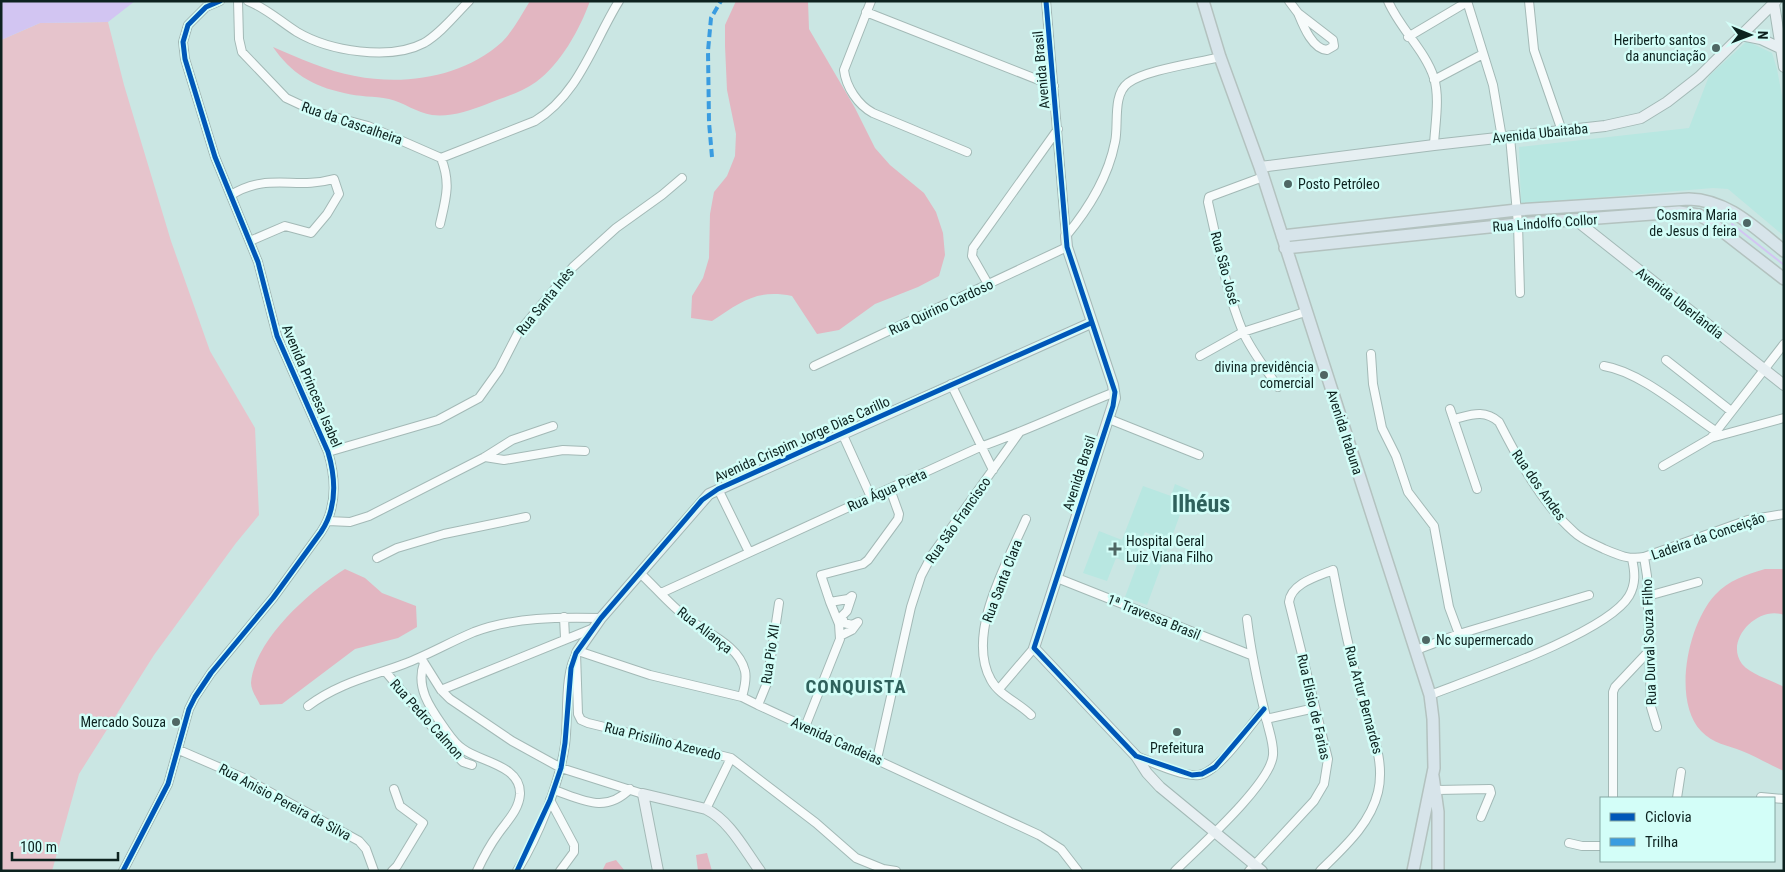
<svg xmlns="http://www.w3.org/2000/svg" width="1785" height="872" font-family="'Roboto Condensed',sans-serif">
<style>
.built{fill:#b8e7e1}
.green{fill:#e6c4cc}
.forest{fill:#e2b6c1}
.water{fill:#d2c5f2}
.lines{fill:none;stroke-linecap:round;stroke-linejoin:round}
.stream{stroke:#d2c5f2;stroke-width:2}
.street-casing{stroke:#a3b9b6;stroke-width:10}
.secondary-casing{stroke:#a3b9b6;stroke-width:12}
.primary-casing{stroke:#b3c2bf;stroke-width:14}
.street{stroke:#f7fbfb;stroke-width:8}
.secondary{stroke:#e7eff2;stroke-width:10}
.primary{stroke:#d7e4ea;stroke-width:11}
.quiet{stroke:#3a9ce0;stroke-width:4;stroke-dasharray:8 4;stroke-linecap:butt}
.cycleway-casing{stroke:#d3fef8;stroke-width:8}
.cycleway{stroke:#0057b8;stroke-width:5}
.poi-dot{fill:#4f6764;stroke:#d3fef8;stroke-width:2}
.labels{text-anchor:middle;stroke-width:5;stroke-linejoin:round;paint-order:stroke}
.poi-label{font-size:14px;fill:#0d221f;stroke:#d3fef8;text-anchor:end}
.street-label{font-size:14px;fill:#0d221f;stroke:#d3fef8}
.district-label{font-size:19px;font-weight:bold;letter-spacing:1px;fill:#2f615c;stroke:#d3fef8}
.town-label{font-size:24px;font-weight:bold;fill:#2f615c;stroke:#d3fef8}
</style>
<rect width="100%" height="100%" fill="#cae6e3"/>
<path class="built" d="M1747 41 1772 53 1777 69 1784 107V236L1728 189 1713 188 1521 204 1519 147 1689 128 1709 76Z
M1175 484 1189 490 1147 605 1125 597 1138 562 1149 566 1159 538 1145 532 1133 564 1116 558 1107 581 1083 573 1099 531 1122 540 1143 486 1171 496Z"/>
<path class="green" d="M108 22 124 85 171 241 210 351 255 428 259 515 236 543 154 655 79 774 52 871H1V40L40 23Z"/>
<path class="forest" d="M530 1H590C580 29 560 65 536 82 521 93 503 97 487 104 469 111 451 117 432 115 417 113 403 102 389 99 374 96 359 97 344 93 312 86 291 73 273 47 299 58 327 71 355 76 405 86 463 77 502 42 514 30 521 15 530 1Z
M736 1H808L809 29 855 108 875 148 890 165 924 193 936 212 943 233 945 255 939 276 918 287 875 304 839 330 817 334 792 296C756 289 741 302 712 321L691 318 692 296 703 278 709 258 710 214 714 192 727 176 735 156 736 134 727 90 725 46V25Z
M345 569 365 578 382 593 416 606 417 627 398 638 355 649 282 704 260 705C257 699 251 690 251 683 254 640 311 590 345 569Z
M1765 569H1784V615C1758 605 1724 640 1742 664 1751 675 1772 680 1784 687V771C1770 765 1757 757 1742 751 1728 745 1713 744 1701 731 1672 700 1688 624 1715 595 1729 580 1745 575 1765 569Z
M707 853 712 871H698L696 855Z
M616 860 625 871H602L606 863Z"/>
<path class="water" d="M1 1H135L108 22 40 23 1 40Z"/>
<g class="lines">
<path class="stream" d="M1732 224 1784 265"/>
<defs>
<path id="street" d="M238 1 239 39 242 52 286 98 316 112 368 126 441 158
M248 1C266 8 281 22 297 32 329 51 390 61 424 43 441 33 455 15 469 1
M871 1 844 70C846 87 858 105 873 113L967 152
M1046 1 1066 236
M1289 1 1298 13 1333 40 1334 46 1327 50C1312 49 1303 25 1298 13
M1388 1C1400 29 1425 50 1434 78 1440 98 1435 124 1434 145
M1467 1 1493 85 1502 138
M1529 1 1534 50 1562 131
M866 12 1054 86
M1408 37 1467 2
M1434 80 1483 54
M1510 137 1518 224 1520 293
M441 158 535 121C579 94 593 43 619 1
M1263 177 1209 197 1208 202C1218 245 1226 291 1243 332 1252 352 1266 369 1278 387
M231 195C268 172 295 190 334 179L339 194 327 214 311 233 285 226 250 241
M662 195 682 178
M440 224C446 198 451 183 441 158
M1066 236C1089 208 1108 178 1115 142 1119 125 1112 95 1128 83 1145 70 1197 63 1220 57
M988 284 972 256 973 248 1058 129
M1371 354 1373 384 1382 428 1396 456 1408 492 1434 526 1449 607 1459 634
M1200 356 1243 332 1305 312
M1666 360 1731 411
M814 366 1067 247
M1604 366C1641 372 1685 411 1717 432
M951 384 993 470
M1450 409 1477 489
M1109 419 1199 455
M1454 419C1471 415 1484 409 1499 422 1518 459 1542 504 1574 532 1582 540 1594 544 1604 549 1618 555 1629 560 1644 557L1748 520 1784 514
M842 433 871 497
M1711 438 1784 418
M328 452 438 420 479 398 499 370 518 333 573 267 616 228 662 195
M485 457 504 460 563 450 585 451
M1663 466 1711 438 1784 344
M718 489 749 552
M1026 519C1008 561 965 634 991 680 999 695 1019 703 1031 715
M328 521 350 522 369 516 485 457 512 440 553 426
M1644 557 1647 576 1651 707 1657 727
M377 558 397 548 444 534 526 517
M640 573C655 587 670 605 687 618 706 633 739 645 745 671 747 680 744 689 742 697
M1057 578 1251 655
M661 593 980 447C1026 431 1069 410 1115 392
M1648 596 1698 582
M564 617 565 638
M840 636 852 630 858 622 852 625 844 623 842 616 847 611 852 596 848 599 830 602 821 575 863 564 868 560 898 519 899 514 890 489
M1416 650 1459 634 1589 595
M576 653 578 714 581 720 588 723 731 758 816 823 856 858 883 869 896 871
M421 658 441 690 450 699 512 741 561 768 643 794
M424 663C415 688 431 709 445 729 450 736 455 744 463 749 480 762 521 765 520 794 519 810 507 821 498 834 490 845 483 858 477 871
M385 671 455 754 463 762 472 765
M999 689 1034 648
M441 690 594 628
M1430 695C1474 678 1607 633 1629 596 1636 584 1635 572 1632 559
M758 705 767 683 779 603
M308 706C339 683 369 677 404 664 428 655 450 642 474 632 514 617 559 617 601 618
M1266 719 1315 708
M805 727 840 639 839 624 830 602
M179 750 246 779 359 841 366 849 374 871
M1136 756C1152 762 1182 777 1199 775 1219 772 1250 725 1264 709
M877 759 911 607 921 576 932 555 1019 433
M554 790C583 800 605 814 630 789
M1437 790 1490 789 1491 793 1481 817
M1761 797 1784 799
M1613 798V692L1615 687 1648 652
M1677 798 1681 772
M550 800 574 845V852L560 871
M706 809 731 758
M1569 843 1582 846H1601
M123 871 168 784 189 709 195 697 211 673 273 598 321 532C337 508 336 479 328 452L277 336 258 262 215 157 185 59 183 42 188 25 206 7 220 1
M392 871 397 866 423 823 400 806 394 789
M517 871C538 837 559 785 565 745 569 717 563 674 578 651L650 675 742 697 758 705 1039 835 1061 849 1078 871
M1175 871C1197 849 1271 784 1273 755 1274 742 1268 729 1266 717 1258 685 1251 653 1247 619
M1249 871 1314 801 1324 784 1328 759 1289 602C1291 583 1319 576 1333 570 1341 612 1350 654 1361 696 1369 728 1386 758 1378 792 1370 825 1343 848 1320 871"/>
<path id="secondary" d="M1774 4 1784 67
M1741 35 1761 39 1780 48
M1260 167 1434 145 1605 126 1641 118 1667 102 1699 77 1776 1
M1577 221 1784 385
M1066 236 1067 247 1113 385 1115 398 1034 648 1136 756 1147 773 1160 787 1262 871
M578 651 601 618 709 494 1091 323
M658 871 643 794 706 809C730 821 744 849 760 871"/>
<path id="primary" d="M1203 1 1220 57 1260 167 1430 695 1433 719 1434 768 1413 871
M1282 236 1517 210 1689 199C1728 200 1755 228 1784 251
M1285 248 1518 224 1679 212 1699 215 1708 220 1784 279
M1433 776 1438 812V871"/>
</defs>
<use href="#street" class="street-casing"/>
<use href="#secondary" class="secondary-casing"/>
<use href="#primary" class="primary-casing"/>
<use href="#street" class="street"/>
<use href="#secondary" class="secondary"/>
<use href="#primary" class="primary"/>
<path class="quiet" d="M712 157 709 122 708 51 711 18 721 1"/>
<defs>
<path id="cycleway" d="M1046 1 1067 247 1115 392 1113 406 1034 648 1136 756 1192 775 1202 774 1215 767 1264 709
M123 871 168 784 189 709 195 697 211 673 273 598 321 532C337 508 336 479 328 452L277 336 258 262 215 157 185 59 183 42 188 25 206 7 220 1
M517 871 550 800 561 768 565 743 571 668 576 653 601 618 702 500 718 489 818 444 1091 323"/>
</defs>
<use href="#cycleway" class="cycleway-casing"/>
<use href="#cycleway" class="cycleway"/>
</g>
<g class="poi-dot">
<circle cx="1716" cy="48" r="5"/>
<circle cx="1288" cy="184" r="5"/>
<circle cx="1747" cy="223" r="5"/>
<circle cx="1324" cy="375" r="5"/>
<path d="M1112.5 541.5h5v5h5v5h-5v5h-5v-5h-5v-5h5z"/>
<circle cx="1426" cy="640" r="5"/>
<circle cx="176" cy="722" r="5"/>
<circle cx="1177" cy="732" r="5"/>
</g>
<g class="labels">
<g class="poi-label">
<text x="1706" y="45">Heriberto santos<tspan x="1706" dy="16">da anunciação</tspan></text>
<text x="1298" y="189" text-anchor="start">Posto Petróleo</text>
<text x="1737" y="220">Cosmira Maria<tspan x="1737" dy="16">de Jesus d feira</tspan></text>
<text x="1314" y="372">divina previdência<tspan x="1314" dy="16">comercial</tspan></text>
<text x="1126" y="546" text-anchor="start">Hospital Geral<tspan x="1126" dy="16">Luiz Viana Filho</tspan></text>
<text x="1436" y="645" text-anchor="start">Nc supermercado</text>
<text x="166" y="727">Mercado Souza</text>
<text x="1177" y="753" text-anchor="middle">Prefeitura</text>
</g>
<g class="street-label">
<text transform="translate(1041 70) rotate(-95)" y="5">Avenida Brasil</text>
<text transform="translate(352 123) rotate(19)" y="5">Rua da Cascalheira</text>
<text transform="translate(1540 133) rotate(-6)" y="5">Avenida Ubaitaba</text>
<text transform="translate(1545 223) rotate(-4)" y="5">Rua Lindolfo Collor</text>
<text transform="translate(1225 268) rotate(75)" y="5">Rua São José</text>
<text transform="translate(545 301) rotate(-51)" y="5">Rua Santa Inês</text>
<text transform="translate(1680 303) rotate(38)" y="5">Avenida Uberlândia</text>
<text transform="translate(941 307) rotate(-25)" y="5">Rua Quirino Cardoso</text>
<text transform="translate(312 386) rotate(67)" y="5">Avenida Princesa Isabel</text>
<text transform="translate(1345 432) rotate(72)" y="5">Avenida Itabuna</text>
<text transform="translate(802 439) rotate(-24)" y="5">Avenida Crispim Jorge Dias Carillo</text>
<text transform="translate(1079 473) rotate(-72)" y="5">Avenida Brasil</text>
<text transform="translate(1539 485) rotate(55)" y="5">Rua dos Andes</text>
<text transform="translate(887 490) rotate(-24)" y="5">Rua Água Preta</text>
<text transform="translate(958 520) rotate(-55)" y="5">Rua São Francisco</text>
<text transform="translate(1708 536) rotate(-19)" y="5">Ladeira da Conceição</text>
<text transform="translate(1002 581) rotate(-69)" y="5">Rua Santa Clara</text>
<text transform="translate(1154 617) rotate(22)" y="5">1ª Travessa Brasil</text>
<text transform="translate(705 630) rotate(38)" y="5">Rua Aliança</text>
<text transform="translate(1649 642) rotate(-92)" y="5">Rua Durval Souza Filho</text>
<text transform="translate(770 654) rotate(-82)" y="5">Rua Pio XII</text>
<text transform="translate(1364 700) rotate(75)" y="5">Rua Artur Bernardes</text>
<text transform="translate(1314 707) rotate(77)" y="5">Rua Elisio de Farias</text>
<text transform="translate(427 719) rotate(48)" y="5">Rua Pedro Calmon</text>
<text transform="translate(663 741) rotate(14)" y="5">Rua Prisilino Azevedo</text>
<text transform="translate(837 741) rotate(24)" y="5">Avenida Candeias</text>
<text transform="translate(285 802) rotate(28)" y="5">Rua Anisio Pereira da Silva</text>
</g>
<g class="district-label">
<text x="856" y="693">CONQUISTA</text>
</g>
<g class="town-label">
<text x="1201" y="512">Ilhéus</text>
</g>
</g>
<rect width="1785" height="872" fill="none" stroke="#0d221f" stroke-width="5"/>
<rect x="1600" y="797" width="175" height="65" fill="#d3fef8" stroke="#84a6a1"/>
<rect x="1610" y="813" width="25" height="8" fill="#0057b8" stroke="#84a6a1"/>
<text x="1645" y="822" font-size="15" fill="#0d221f">Ciclovia</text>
<rect x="1610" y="838" width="25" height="8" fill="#3a9ce0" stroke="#84a6a1"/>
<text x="1645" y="847" font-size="15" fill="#0d221f">Trilha</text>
<g transform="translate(1750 35) rotate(91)" stroke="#d3fef8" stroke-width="4" paint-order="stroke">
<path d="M0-4L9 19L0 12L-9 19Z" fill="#0d221f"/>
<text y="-8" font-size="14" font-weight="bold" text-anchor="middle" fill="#0d221f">N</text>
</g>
<path d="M12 852v8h106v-8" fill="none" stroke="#0d221f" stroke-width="2.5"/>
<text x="20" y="852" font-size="15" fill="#0d221f" stroke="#d3fef8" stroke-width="4" paint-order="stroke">100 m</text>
</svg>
